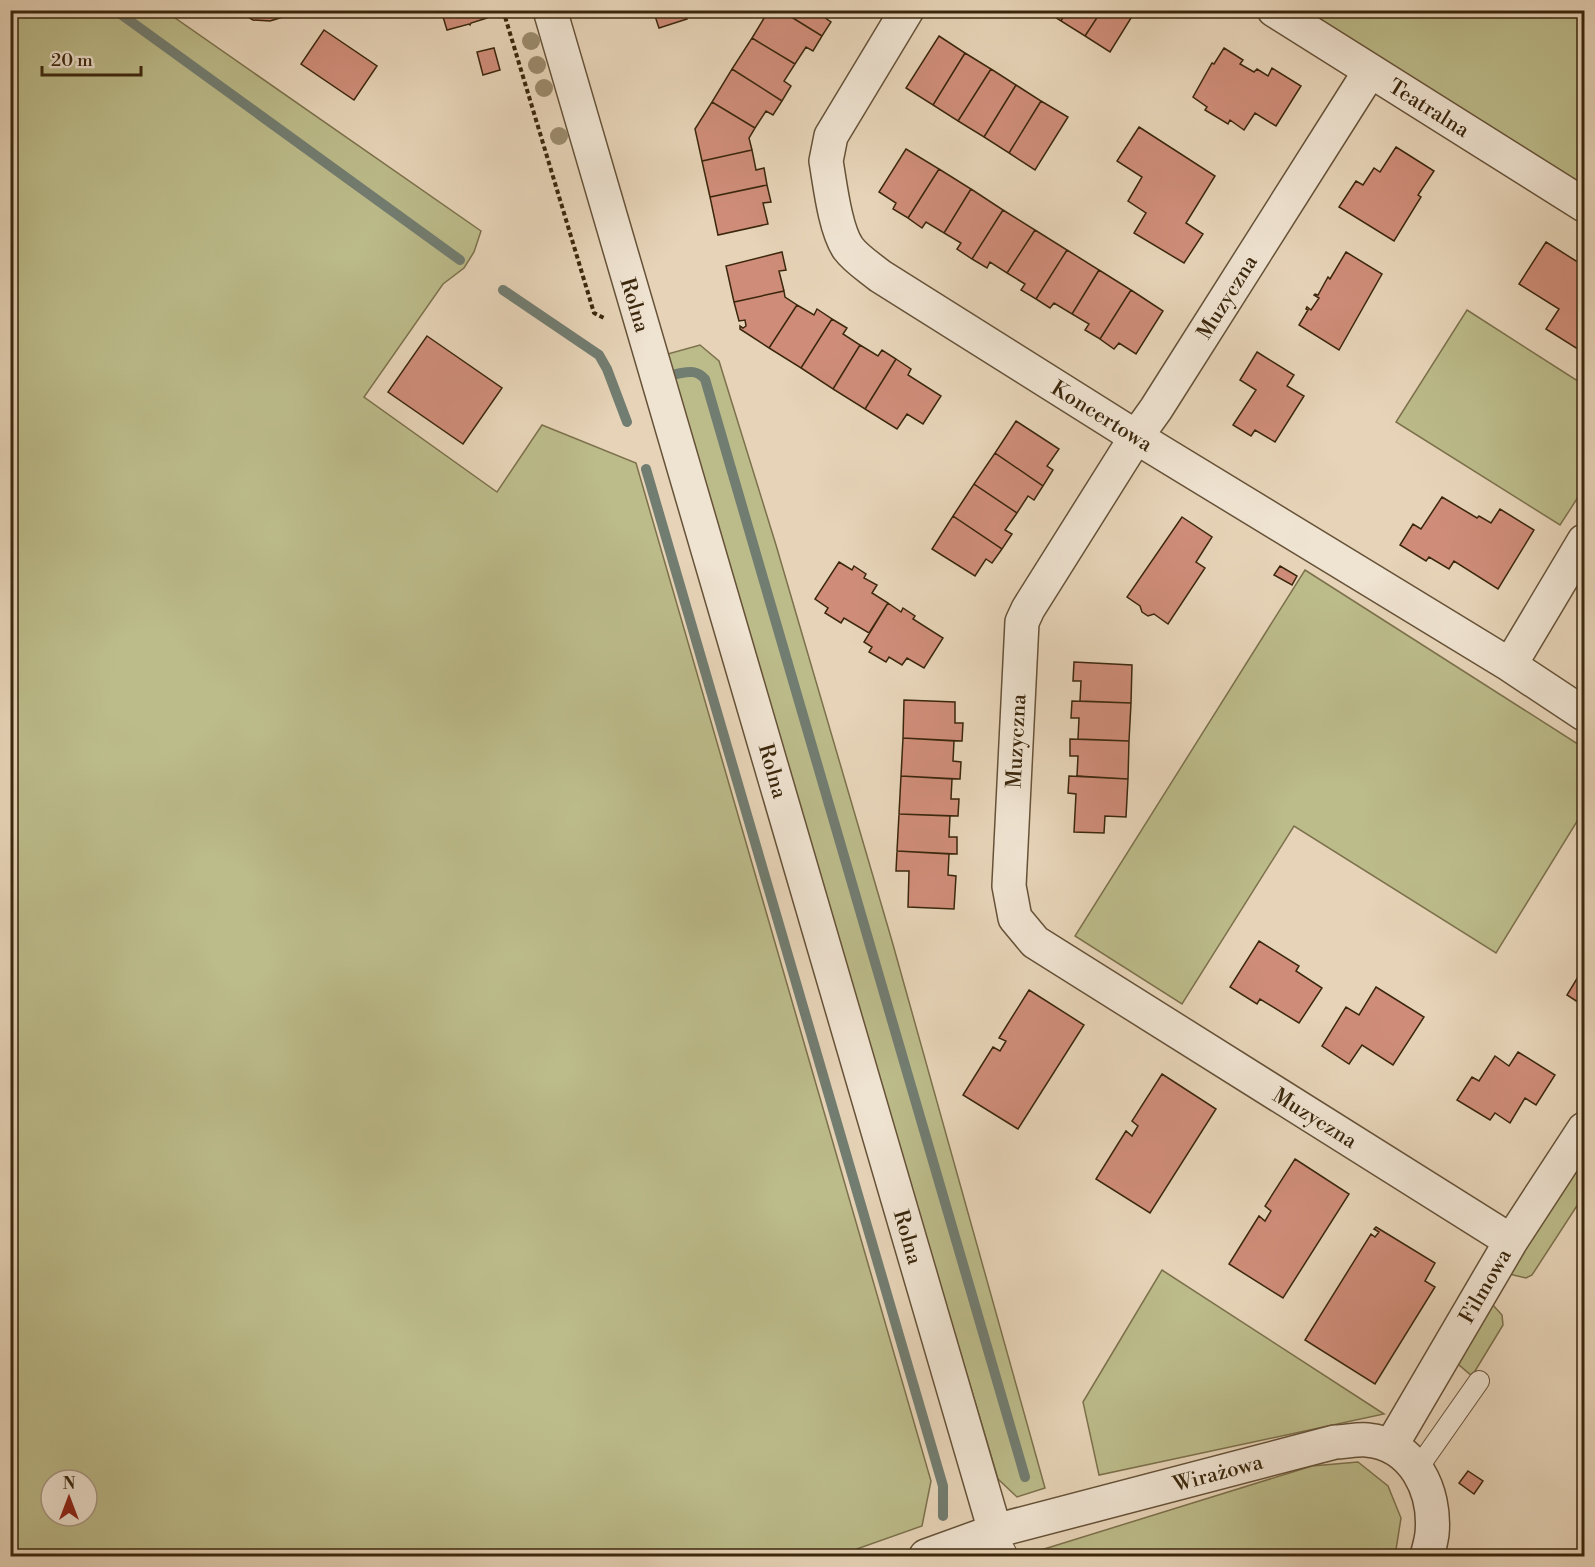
<svg xmlns="http://www.w3.org/2000/svg" width="1595" height="1567" font-family="'Libre Bodoni',serif">
<style>
.green{fill:#bcbb8a;stroke:#7c714c;stroke-width:1.5;fill-rule:evenodd}
.lines{fill:none;stroke-linecap:round;stroke-linejoin:round}
.stream{stroke:#727d71;stroke-width:10}
.building{fill:#cf8d79;stroke:#3b270d;stroke-width:1.5}
.service-casing{stroke:#665238;stroke-width:22}
.minor-casing{stroke:#665238;stroke-width:36}
.tertiary-casing{stroke:#665238;stroke-width:36}
.path{stroke:#3b270d;stroke-width:4;stroke-dasharray:4.5 3;stroke-linecap:butt}
.service{stroke:#efe3d1;stroke-width:20}
.minor{stroke:#efe3d1;stroke-width:33}
.tertiary{stroke:#efe3d1;stroke-width:33}
.tree{fill:#9a896b}
.labels{text-anchor:middle;stroke-width:4.5;stroke-linejoin:round;paint-order:stroke}
.street-label{font-size:21px;fill:#3b270d;stroke:#efe3d1}
</style>
<rect width="100%" height="100%" fill="#e7d4b8"/>
<filter id="stains"><feTurbulence type="fractalNoise" baseFrequency=".00333" numOctaves="4"/><feColorMatrix values="0 0 0 0 .2 0 0 0 0 .09 0 0 0 0 .02 0 0 0 .5 -.17"/></filter>
<radialGradient id="worn" r=".72"><stop offset=".6" stop-color="#630" stop-opacity="0"/><stop offset="1" stop-color="#630" stop-opacity=".3"/></radialGradient>
<path class="green" d="M11 10 165 11 481 231 474 252 464 268 443 284 364 397 497 492 542 425 636 463 931 1481 922 1526 837 1556H11ZM51 1480H87V1516H51Z
M1295 11H1584V192Z
M1467 310 1584 385V488L1560 525 1396 422Z
M700 345 719 361 776 545 892 941 1045 1488 1017 1497 998 1479 664 355Z
M1305 570 1584 748V810L1496 953 1294 826 1182 1004 1075 936Z
M1584 1144V1195L1532 1275 1526 1278 1509 1274Z
M1162 1270 1384 1414 1099 1475 1083 1402Z
M1492 1304 1502 1315 1503 1325 1472 1376 1458 1364Z
M1358 1462 1388 1486 1401 1518 1395 1556H1029L1028 1554 1312 1466Z"/>
<g class="lines">
<path class="stream" d="M115 10 460 260
M503 290 599 355 607 369 627 422
M676 374C688 372 696 369 705 379L1025 1477
M646 469 943 1486V1516"/>
</g>
<path class="building" d="M236 10H293L283 17 270 21 253 20Z
M441 10H483L487 18 471 23 470 25 469 24 447 30Z
M653 10H684L687 19 659 28Z
M769 10H780L822 36 813 51 806 47 795 64 752 38Z
M780 10H828L824 17 831 22 822 36Z
M1044 10H1067L1061 21Z
M1067 10H1102L1085 36 1061 21Z
M1102 10H1136L1110 52 1085 36Z
M324 30 377 66 354 100 301 64Z
M939 36 965 53 933 105 906 88Z
M752 38 795 64 784 81 791 86 782 101 732 69Z
M494 48 500 70 483 75 477 52Z
M1224 48 1243 60 1240 64 1254 72 1257 69 1268 76 1272 68 1301 86 1276 126 1255 113 1244 130 1230 120 1228 124 1205 110 1207 107 1193 97 1212 63 1214 64Z
M965 53 991 69 958 121 933 105Z
M732 69 782 101 773 115 766 111 755 128 712 102Z
M991 69 1016 85 984 137 958 121Z
M1016 85 1041 101 1009 153 984 137Z
M1041 101 1068 117 1035 170 1009 153Z
M712 102 755 128 749 138 752 150 702 161 695 129Z
M1139 127 1215 176 1186 223 1203 234 1184 263 1134 233 1146 213 1128 201 1142 177 1117 161Z
M1396 147 1434 171 1418 195 1421 197 1394 241 1339 207 1356 181 1363 185 1374 168 1380 172Z
M906 149 939 169 908 218 893 209 896 203 879 192Z
M752 150 756 170 764 168 767 185 710 197 702 161Z
M939 169 971 189 944 233 926 222 922 228 908 218Z
M767 185 771 202 763 203 768 224 718 235 710 197Z
M971 189 1003 210 972 259 957 249 961 243 944 233Z
M1003 210 1035 230 1007 273 990 262 987 268 972 259Z
M1035 230 1067 250 1036 299 1021 290 1025 284 1007 273Z
M1546 242 1584 266V353L1546 329 1559 309 1519 284Z
M1067 250 1099 270 1072 314 1054 303 1050 308 1036 299Z
M782 252 786 270 779 271 784 291 734 302 726 266Z
M1346 252 1382 274 1339 350 1299 325 1308 310 1306 309 1307 307 1311 310 1319 298 1314 295 1315 294 1318 295 1328 277 1330 279Z
M1099 270 1131 290 1100 339 1085 330 1089 324 1072 314Z
M1131 290 1163 311 1136 354 1119 343 1114 349 1100 339Z
M784 291 785 297 797 305 769 348 740 329V326L743 328 746 326 745 320 739 321 734 302Z
M797 305 814 315 817 309 832 319 801 368 769 348Z
M832 319 847 328 843 334 860 345 833 389 801 368Z
M427 336 502 388 463 444 388 392Z
M860 345 878 356 882 350 896 359 865 409 833 389Z
M1257 352 1294 375 1287 386 1304 396 1275 442 1255 430 1251 436 1233 425 1256 390 1240 380Z
M896 359 911 369 908 375 941 396 923 424 907 414 897 429 865 409Z
M1016 421 1059 449 1047 466 1053 470 1043 486 995 453Z
M995 453 1043 486 1034 500 1028 496 1017 513 974 484Z
M974 484 1017 513 1005 530 1012 534 1002 549 953 516Z
M1442 497 1477 518 1479 516 1491 523 1500 509 1534 530 1498 589 1454 561 1449 569 1429 557 1426 561 1400 545 1413 524 1421 529Z
M953 516 1002 549 992 563 986 559 975 576 932 549Z
M1182 517 1212 537 1196 562 1205 568 1168 624 1154 614 1148 616 1142 612 1140 606 1127 597Z
M839 562 852 570 854 566 866 574 864 578 877 585 872 593 888 603 869 633 844 618 841 623 825 613 828 608 815 599Z
M1280 566 1297 576 1292 585 1274 575Z
M888 603 901 612 903 608 915 616 913 619 943 638 924 668 907 658 902 665 889 657 886 662 869 652 872 647 864 642Z
M1074 662 1132 665 1131 703 1080 701 1081 681H1073Z
M904 700 955 702V723H963L962 741 903 738Z
M1072 701 1131 703 1129 741 1078 739 1079 718H1071Z
M903 738 954 741 953 761 961 762 960 779 901 776Z
M1070 739 1129 741 1128 779 1077 776 1078 756H1070Z
M901 776 952 779 951 799H959L958 816 899 814Z
M1069 776 1128 779 1126 817 1105 816 1104 833 1074 832 1076 794 1068 793Z
M899 814 950 816 949 837H957V854L897 851Z
M897 851 949 854 948 875 956 876 954 909 908 907 909 871H896Z
M1259 941 1299 966 1296 971 1322 988 1299 1023 1260 999 1257 1004 1230 987Z
M1584 967V1006L1567 995Z
M1376 987 1424 1017 1393 1065 1362 1045 1349 1064 1322 1046 1346 1007 1359 1015Z
M1029 990 1084 1025 1018 1129 963 1095 993 1047 1000 1051 1006 1041 999 1038Z
M1518 1052 1555 1075 1536 1105 1525 1098 1510 1123 1495 1113 1490 1120 1457 1100 1472 1077 1479 1081 1495 1056 1509 1066Z
M1162 1074 1216 1109 1150 1213 1096 1179 1126 1131 1132 1136 1138 1126 1132 1121Z
M1295 1159 1349 1194 1283 1298 1229 1264 1259 1216 1265 1221 1271 1211 1265 1206Z
M1376 1227 1435 1263 1425 1281 1435 1287 1375 1384 1305 1340 1371 1234 1375 1237 1379 1232 1374 1229Z
M1468 1471 1483 1481 1474 1494 1459 1483Z"/>
<g class="lines">
<defs>
<path id="service" d="M1418 1468 1479 1381
M995 1531 1008 1556"/>
<path id="minor" d="M907 10 831 136 826 161C830 184 835 229 848 248 856 259 869 267 880 276L1136 437 1510 665 1584 714
M1274 10 1584 205
M1370 71 1156 409 1136 437 1028 609 1022 622 1009 886 1015 918 1035 942 1511 1241
M1510 665 1584 541
M1391 1446 1511 1241 1584 1129
M926 1556 995 1531"/>
<path id="tertiary" d="M550 10 995 1531 1335 1442C1345 1442 1357 1439 1367 1440 1414 1444 1436 1491 1432 1534 1431 1541 1429 1549 1427 1556"/>
</defs>
<use href="#service" class="service-casing"/>
<use href="#minor" class="minor-casing"/>
<use href="#tertiary" class="tertiary-casing"/>
<path class="path" d="M503 10 594 313 606 319"/>
<use href="#service" class="service"/>
<use href="#minor" class="minor"/>
<use href="#tertiary" class="tertiary"/>
</g>
<g class="tree">
<circle cx="531" cy="41" r="9"/>
<circle cx="537" cy="65" r="9"/>
<circle cx="544" cy="88" r="9"/>
<circle cx="559" cy="136" r="9"/>
</g>
<g class="labels">
<g class="street-label">
<text transform="translate(1429 108) rotate(32)" y="7">Teatralna</text>
<text transform="translate(1227 297) rotate(-58)" y="7">Muzyczna</text>
<text transform="translate(635 305) rotate(73)" y="7">Rolna</text>
<text transform="translate(1102 416) rotate(32)" y="7">Koncertowa</text>
<text transform="translate(1016 741) rotate(-87)" y="7">Muzyczna</text>
<text transform="translate(773 771) rotate(74)" y="7">Rolna</text>
<text transform="translate(1315 1118) rotate(32)" y="7">Muzyczna</text>
<text transform="translate(908 1237) rotate(74)" y="7">Rolna</text>
<text transform="translate(1485 1286) rotate(-60)" y="7">Filmowa</text>
<text transform="translate(1218 1473) rotate(-15)" y="7">Wirażowa</text>
</g>
</g>
<rect width="1595" height="1567" fill="none" stroke="#e7d4b8" stroke-width="36"/>
<rect x="12" y="12" width="1571" height="1543" fill="none" stroke="#3b270d" stroke-width="3"/>
<rect x="18" y="18" width="1559" height="1531" fill="none" stroke="#3b270d" stroke-width="1.5"/>
<g transform="translate(69 1498)"><circle r="28" fill="#efe3d1" stroke="#a79883" stroke-width="1.5"/>
<path d="M0-4.5L10 22L0 15L-10 22Z" fill="#8f2418"/>
<text y="-9" font-size="16" font-weight="bold" text-anchor="middle" fill="#3b270d">N</text>
</g>
<path d="M42 66v9h99v-9" fill="none" stroke="#3b270d" stroke-width="3"/>
<text x="51" y="66" font-size="18" fill="#3b270d" stroke="#efe3d1" stroke-width="4.5" paint-order="stroke">20 m</text>
<rect width="100%" height="100%" filter="url(#stains)"/>
<rect width="100%" height="100%" fill="url(#worn)"/>
</svg>
